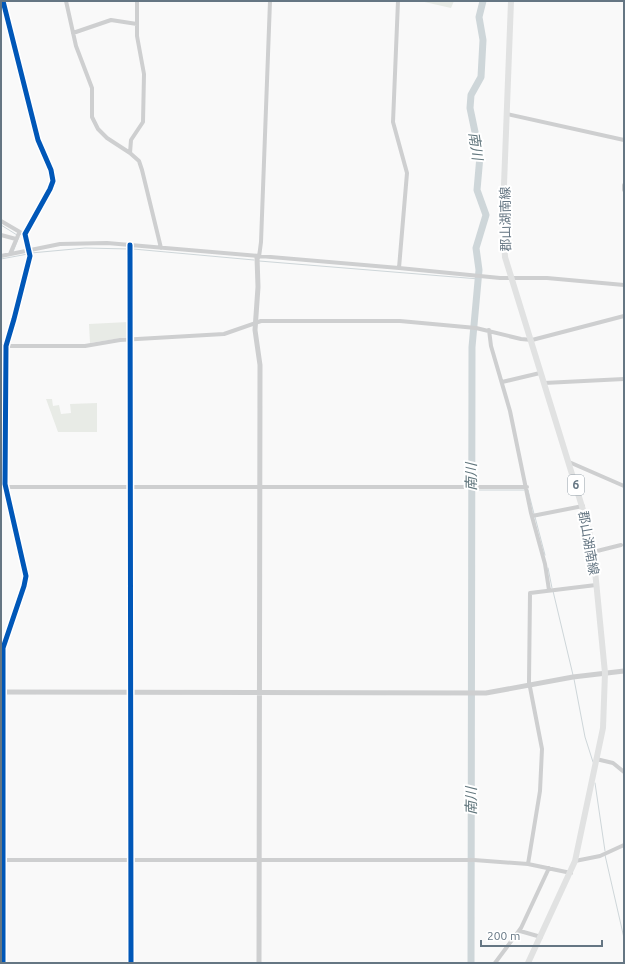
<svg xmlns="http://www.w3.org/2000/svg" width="625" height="964" font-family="Ubuntu,'Noto Sans JP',sans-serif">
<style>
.green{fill:#e8ebe6}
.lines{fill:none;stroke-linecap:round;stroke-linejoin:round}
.stream{stroke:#ced6d9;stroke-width:1}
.river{stroke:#ced6d9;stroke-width:7}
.minor{stroke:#cecfd0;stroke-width:4}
.tertiary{stroke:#cecfd0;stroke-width:5}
.primary{stroke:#e1e2e2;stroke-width:6}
.cycleway-casing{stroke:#fff;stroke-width:8}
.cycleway{stroke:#0057b8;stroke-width:5}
.labels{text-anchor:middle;stroke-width:4;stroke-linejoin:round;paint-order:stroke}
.shield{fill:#fff;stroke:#939fa8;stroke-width:1}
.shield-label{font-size:12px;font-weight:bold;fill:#657683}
.street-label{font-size:13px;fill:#657683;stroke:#fff}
.water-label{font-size:14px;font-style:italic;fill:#60757c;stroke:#fff}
</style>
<rect width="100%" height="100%" fill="#f9f9f9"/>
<path class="green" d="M420 1H454L451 8Z
M128 322 127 337 90 343 89 324Z
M46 399H52L53 406 59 405 61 414 71 413 70 404 97 403V432H58Z"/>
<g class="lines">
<path class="stream" d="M1 225 17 235
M133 249 254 260
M13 252 19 237
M31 253 85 248 129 249
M1 259 28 254
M259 261 479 279
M472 490H524
M528 490 534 514
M535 517 545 555
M548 568 552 588
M553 591 573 675
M574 679 585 737 593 762
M595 783 605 851
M605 855 624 938"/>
<path class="river" d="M471 963 472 347 479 270 476 248 486 215 477 190 480 156 470 108 471 95 481 77 483 40 479 17 483 1"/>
<path class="minor" d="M66 1 76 46 92 88V117L98 129 107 138 130 153
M137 1V36L144 74 143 122 131 140 130 153 139 161 142 170 161 248
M398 1 393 122 407 173 399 268
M73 33 111 20 137 24
M507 114 624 140
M624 185V190
M1 221 25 235
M1 235 16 239
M130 245 131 963
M10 254 19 233
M1 256 60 244 107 243 399 268 500 278H547L624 285
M259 257 261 242 270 1
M489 330 491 346 510 411 531 513 545 564 549 590
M1 346H85L120 340 224 334 261 321H400L476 328 521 339 532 340 624 316
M502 382 540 373
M544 383 624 379
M569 462 624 486
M1 487H527
M532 516 583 506
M593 552 621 545
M596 759 613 763 624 772
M1 860H474L528 864
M575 861 600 856 624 845
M571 873 528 864 540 791 542 749 529 682 530 593 596 585
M520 931 541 937
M3 963V648L24 586 26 576 5 484 6 346 14 319 30 256 25 234 50 189 53 181 51 170 38 140 3 1
M495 963 521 928 549 868"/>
<path class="tertiary" d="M257 257 258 287 255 330 260 365 259 963
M1 692 486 693 573 677 624 671"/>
<path class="primary" d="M511 1 503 211 505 257 588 526 593 550 605 673 603 728 575 861 528 963"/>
<defs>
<path id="cycleway" d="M130 245 131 963
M3 963V648L24 586 26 576 5 484 6 346 14 319 30 256 25 234 50 189 53 181 51 170 38 140 3 1"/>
</defs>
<use href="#cycleway" class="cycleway-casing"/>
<use href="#cycleway" class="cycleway"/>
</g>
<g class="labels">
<rect class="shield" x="568" y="475" width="16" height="20" rx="3"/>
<g class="shield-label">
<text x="576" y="489">6</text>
</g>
<g class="street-label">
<text transform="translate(505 219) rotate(-91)" y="5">郡山湖南線</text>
<text transform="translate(589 543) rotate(80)" y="5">郡山湖南線</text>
</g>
<g class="water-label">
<text transform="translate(476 146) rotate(82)" y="5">南川</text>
<text transform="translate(471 477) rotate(-90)" y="5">南川</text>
<text transform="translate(471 801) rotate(-90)" y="5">南川</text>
</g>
</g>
<rect width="625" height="964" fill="none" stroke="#657683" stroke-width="4"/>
<path d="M481 940v6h121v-6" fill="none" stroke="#657683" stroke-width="2"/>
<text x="487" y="940" font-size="12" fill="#657683" stroke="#ffffff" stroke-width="3" paint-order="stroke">200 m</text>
</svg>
